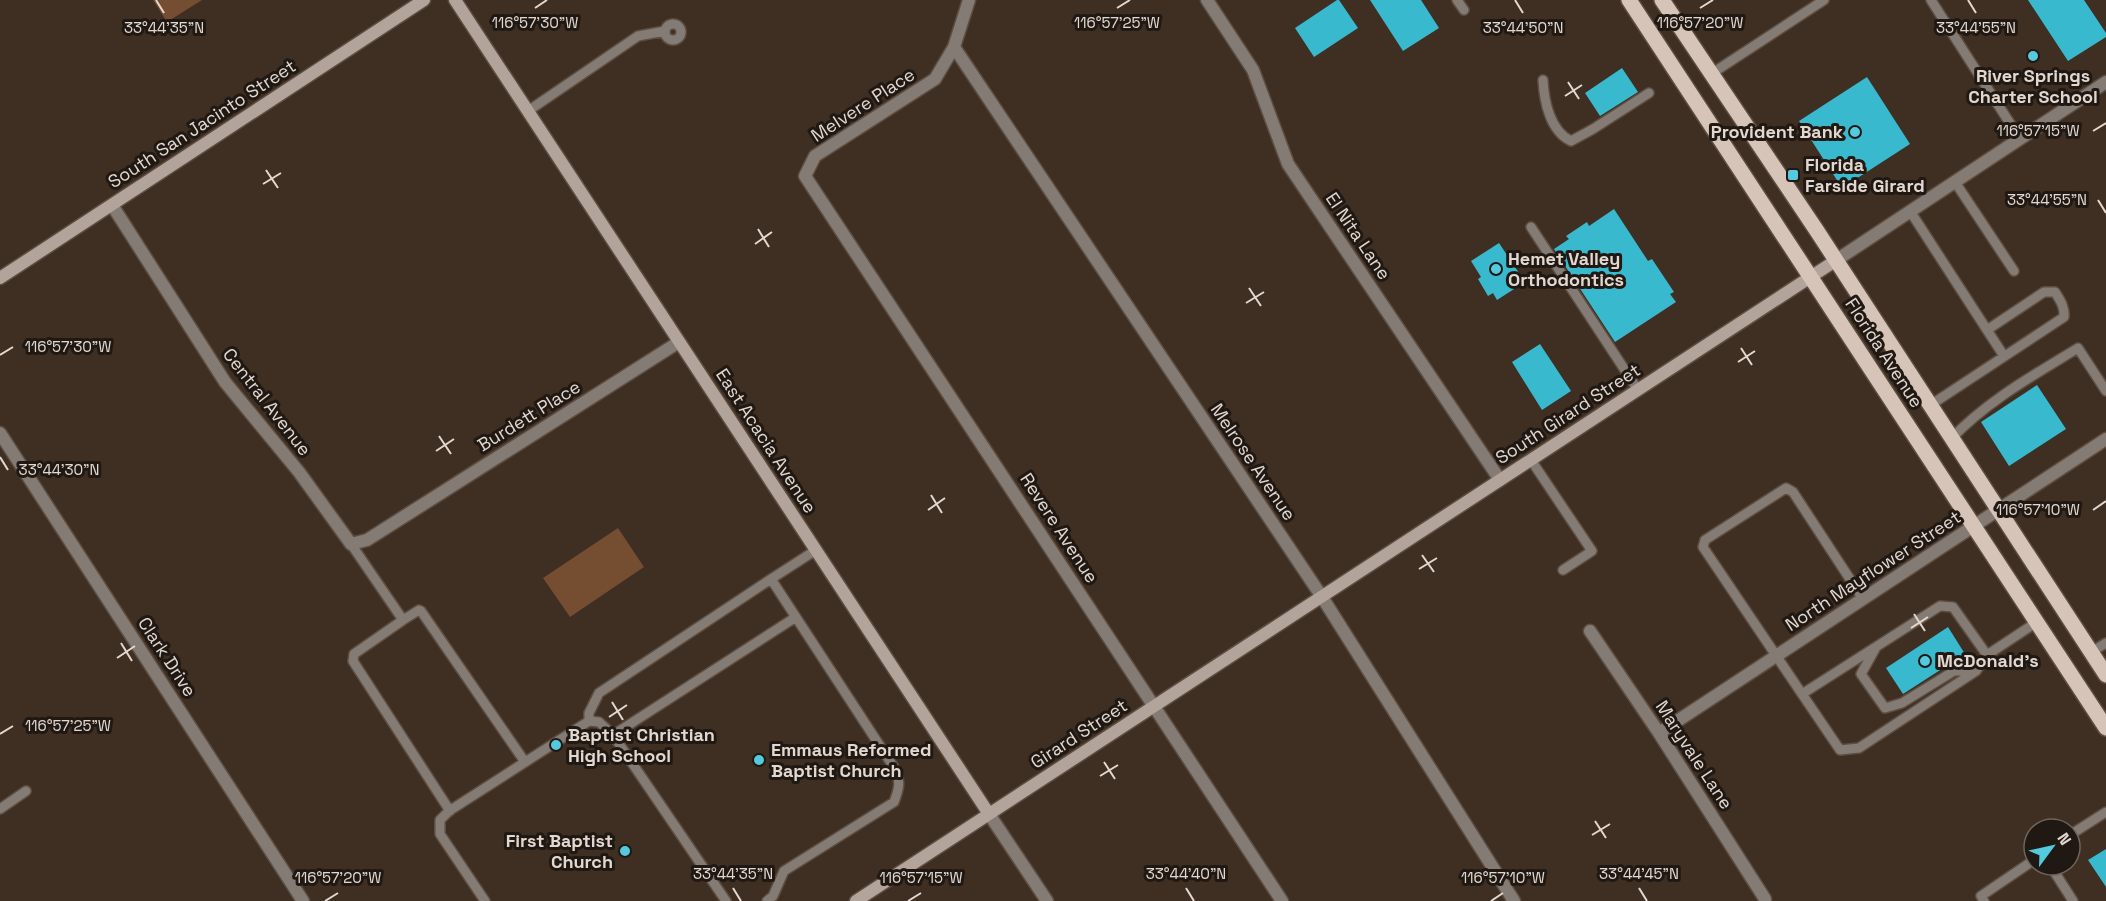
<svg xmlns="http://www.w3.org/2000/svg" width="2106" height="901" font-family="'Space Grotesk',sans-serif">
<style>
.green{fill:#754e31}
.building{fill:#39b9ce}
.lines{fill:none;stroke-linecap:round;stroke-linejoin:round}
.lane-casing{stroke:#5d4d41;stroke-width:12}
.street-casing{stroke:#5d4d41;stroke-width:15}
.secondary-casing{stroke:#5d4d41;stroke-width:15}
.primary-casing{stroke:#5d4d41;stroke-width:18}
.lane{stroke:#847b75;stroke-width:9}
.street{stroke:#847b75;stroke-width:12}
.secondary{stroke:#b3a49b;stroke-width:12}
.primary{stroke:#d6c4b8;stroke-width:15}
.ticks{fill:none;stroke:#e3d8d0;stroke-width:2}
.poi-dot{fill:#54cade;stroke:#201813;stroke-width:2}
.labels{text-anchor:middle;stroke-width:6;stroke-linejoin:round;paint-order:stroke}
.poi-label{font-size:18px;font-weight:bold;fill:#e3d8d0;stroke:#201813;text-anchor:start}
.street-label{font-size:18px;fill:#e3d8d0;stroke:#201813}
.ticks-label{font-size:15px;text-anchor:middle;fill:#e3d8d0;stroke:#201813;stroke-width:6;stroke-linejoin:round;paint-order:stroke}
</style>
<rect width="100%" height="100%" fill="#3f2e22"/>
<path class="green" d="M153 0H202L167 22Z
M618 528 644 567 570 617 543 578Z"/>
<path class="building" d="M1337 0H1339L1358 28 1314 57 1295 28Z
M1370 0H1421L1439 28 1403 51Z
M2028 0H2084L2106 33V37L2068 61Z
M1622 68 1638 92 1600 116 1585 93Z
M1867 77 1910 144 1842 188 1799 121Z
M1614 209 1648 261 1652 259 1674 292 1670 294 1676 302 1615 342 1554 249 1569 239 1566 236 1587 222 1589 226Z
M1499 243 1525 282 1497 300 1493 293 1488 296 1478 279 1481 277 1471 261Z
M1540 344 1571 391 1542 410 1512 362Z
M2037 385 2066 429 2009 466 1981 422Z
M1948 627 1965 654 1903 694 1886 668Z
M2106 849V887L2088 860Z"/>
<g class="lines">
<defs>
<path id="lane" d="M1457 0 1464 10
M1931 0 2020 139
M665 32a8 8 0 1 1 16 0a8 8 0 1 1-16 0Z
M1711 74 1824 0
M1543 80C1544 101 1550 131 1571 141L1593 129 1649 93
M528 111 638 36 665 31
M1955 182 2014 271
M1910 211 1987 330 2044 292H2055C2060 300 2065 307 2064 317L1929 406
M1531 227 1638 390
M1987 330 2004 356
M1951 439C1987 401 2034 375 2078 348L2106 391
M1531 460 1592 551 1563 570
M351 544 403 620 419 610 421 611 525 762
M771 579 816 550
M403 620 354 654 353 661 450 811
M1875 649 1861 674 1885 708 1902 703 1954 671H1974
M2091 652 2106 643
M1987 655 1953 607 1940 606 1802 694 1840 750 1859 748 1976 671 1987 655 2037 622
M1802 694 1703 547 1705 540 1786 488 1793 492 1863 599
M589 721V713L599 693 771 579 895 769C901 782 899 789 894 802L784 871 773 896 767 901
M613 735 796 617
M0 809 26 791
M2070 835 2106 812
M2050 865 2073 901
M485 901 440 834V820L449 811 589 721 599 722 613 735 726 901
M1984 901 1981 896 2034 860"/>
<path id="street" d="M969 0 954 47 935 79 815 156 805 176 1282 901
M1207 0 1253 70 1288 164 1500 480
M954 47 1322 597 1514 901
M112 205 225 382 299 472 351 544 367 540 679 342
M1835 261 2106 82
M0 433 303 901
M1590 631 1659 733 1765 899
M1659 733 2106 439
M989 814 1047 901"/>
<path id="secondary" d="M455 0 989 814
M0 278 424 0
M856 901 1835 261"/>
<path id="primary" d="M1629 0 2106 728
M1662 0 1817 231 2106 675"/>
</defs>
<use href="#lane" class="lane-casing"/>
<use href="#street" class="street-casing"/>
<use href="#secondary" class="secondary-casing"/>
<use href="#primary" class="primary-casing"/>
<use href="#lane" class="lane"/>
<use href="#street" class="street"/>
<use href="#secondary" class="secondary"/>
<use href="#primary" class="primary"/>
</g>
<path class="ticks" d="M156 0 164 13M1515 0 1523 13M1968 0 1976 13M535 8 547 0M1117 8 1130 0M1700 8 1713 0M1568 82 1579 99M1565 96 1582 85M2093 131 2106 123M266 170 278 188M263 184 281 173M2098 200 2106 213M758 229 769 247M755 244 772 232M1249 288 1261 306M1246 303 1264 292M1741 348 1752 365M0 355 13 347M1738 362 1755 351M439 436 451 454M436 451 454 439M0 457 8 470M931 495 942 513M928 510 945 498M2093 510 2106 501M1422 555 1434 572M1419 569 1437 558M1914 614 1925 631M1911 628 1928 617M121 643 132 661M117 658 135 646M612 702 623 720M609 717 627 705M0 734 13 726M1104 762 1115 779M1100 776 1118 765M1595 821 1606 838M1592 835 1610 824M733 888 741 901M1186 888 1194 901M1639 888 1647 901M325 901 338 893M908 901 921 893M1491 901 1503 893"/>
<g class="poi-dot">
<circle cx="2033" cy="56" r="6"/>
<circle cx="1855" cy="132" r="6"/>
<rect x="1787" y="169" width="12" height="12" rx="3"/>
<circle cx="1496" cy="269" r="6"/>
<circle cx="1925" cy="661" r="6"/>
<circle cx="556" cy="745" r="6"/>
<circle cx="759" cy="760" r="6"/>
<circle cx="625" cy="851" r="6"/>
</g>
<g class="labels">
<g class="poi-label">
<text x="2033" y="82" text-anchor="middle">River Springs<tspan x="2033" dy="21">Charter School</tspan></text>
<text x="1843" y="138" text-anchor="end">Provident Bank</text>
<text x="1805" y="171">Florida<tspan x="1805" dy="21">Farside Girard</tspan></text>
<text x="1508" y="265">Hemet Valley<tspan x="1508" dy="21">Orthodontics</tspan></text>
<text x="1937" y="667">McDonald's</text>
<text x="568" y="741">Baptist Christian<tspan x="568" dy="21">High School</tspan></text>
<text x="771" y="756">Emmaus Reformed<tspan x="771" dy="21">Baptist Church</tspan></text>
<text x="613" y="847" text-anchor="end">First Baptist<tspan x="613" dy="21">Church</tspan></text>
</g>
<g class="street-label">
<text transform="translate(863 105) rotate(-33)" y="6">Melvere Place</text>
<text transform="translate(202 124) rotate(-33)" y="6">South San Jacinto Street</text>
<text transform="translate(1358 236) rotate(56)" y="6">El Nita Lane</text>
<text transform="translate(1884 353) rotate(57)" y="6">Florida Avenue</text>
<text transform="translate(267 402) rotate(52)" y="6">Central Avenue</text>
<text transform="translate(1568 414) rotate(-33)" y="6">South Girard Street</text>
<text transform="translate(529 416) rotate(-32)" y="6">Burdett Place</text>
<text transform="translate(766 441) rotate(57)" y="6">East Acacia Avenue</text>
<text transform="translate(1253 462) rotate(56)" y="6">Melrose Avenue</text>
<text transform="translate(1059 528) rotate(57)" y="6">Revere Avenue</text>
<text transform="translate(1873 571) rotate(-33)" y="6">North Mayflower Street</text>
<text transform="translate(167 657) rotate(57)" y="6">Clark Drive</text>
<text transform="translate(1079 734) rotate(-33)" y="6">Girard Street</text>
<text transform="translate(1694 755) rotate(57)" y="6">Maryvale Lane</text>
</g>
</g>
<g class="ticks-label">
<text x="535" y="28">116°57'30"W</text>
<text x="1117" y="28">116°57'25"W</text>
<text x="1700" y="28">116°57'20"W</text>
<text x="1976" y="33">33°44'55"N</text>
<text x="164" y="33">33°44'35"N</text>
<text x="1523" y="33">33°44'50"N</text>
<text x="2038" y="136">116°57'15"W</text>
<text x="2047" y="205">33°44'55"N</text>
<text x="68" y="352">116°57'30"W</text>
<text x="59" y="475">33°44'30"N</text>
<text x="2038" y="515">116°57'10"W</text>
<text x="68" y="731">116°57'25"W</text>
<text x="733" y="879">33°44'35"N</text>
<text x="1186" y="879">33°44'40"N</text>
<text x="1639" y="879">33°44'45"N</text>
<text x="338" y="883">116°57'20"W</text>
<text x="921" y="883">116°57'15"W</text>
<text x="1503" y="883">116°57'10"W</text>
</g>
<g transform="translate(2052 847) rotate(57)"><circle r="28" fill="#201813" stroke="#6e655f" stroke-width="1.5"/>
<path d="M0-4.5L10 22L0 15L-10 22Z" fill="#54cade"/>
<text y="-9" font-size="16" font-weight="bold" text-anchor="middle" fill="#e3d8d0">N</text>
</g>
</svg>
